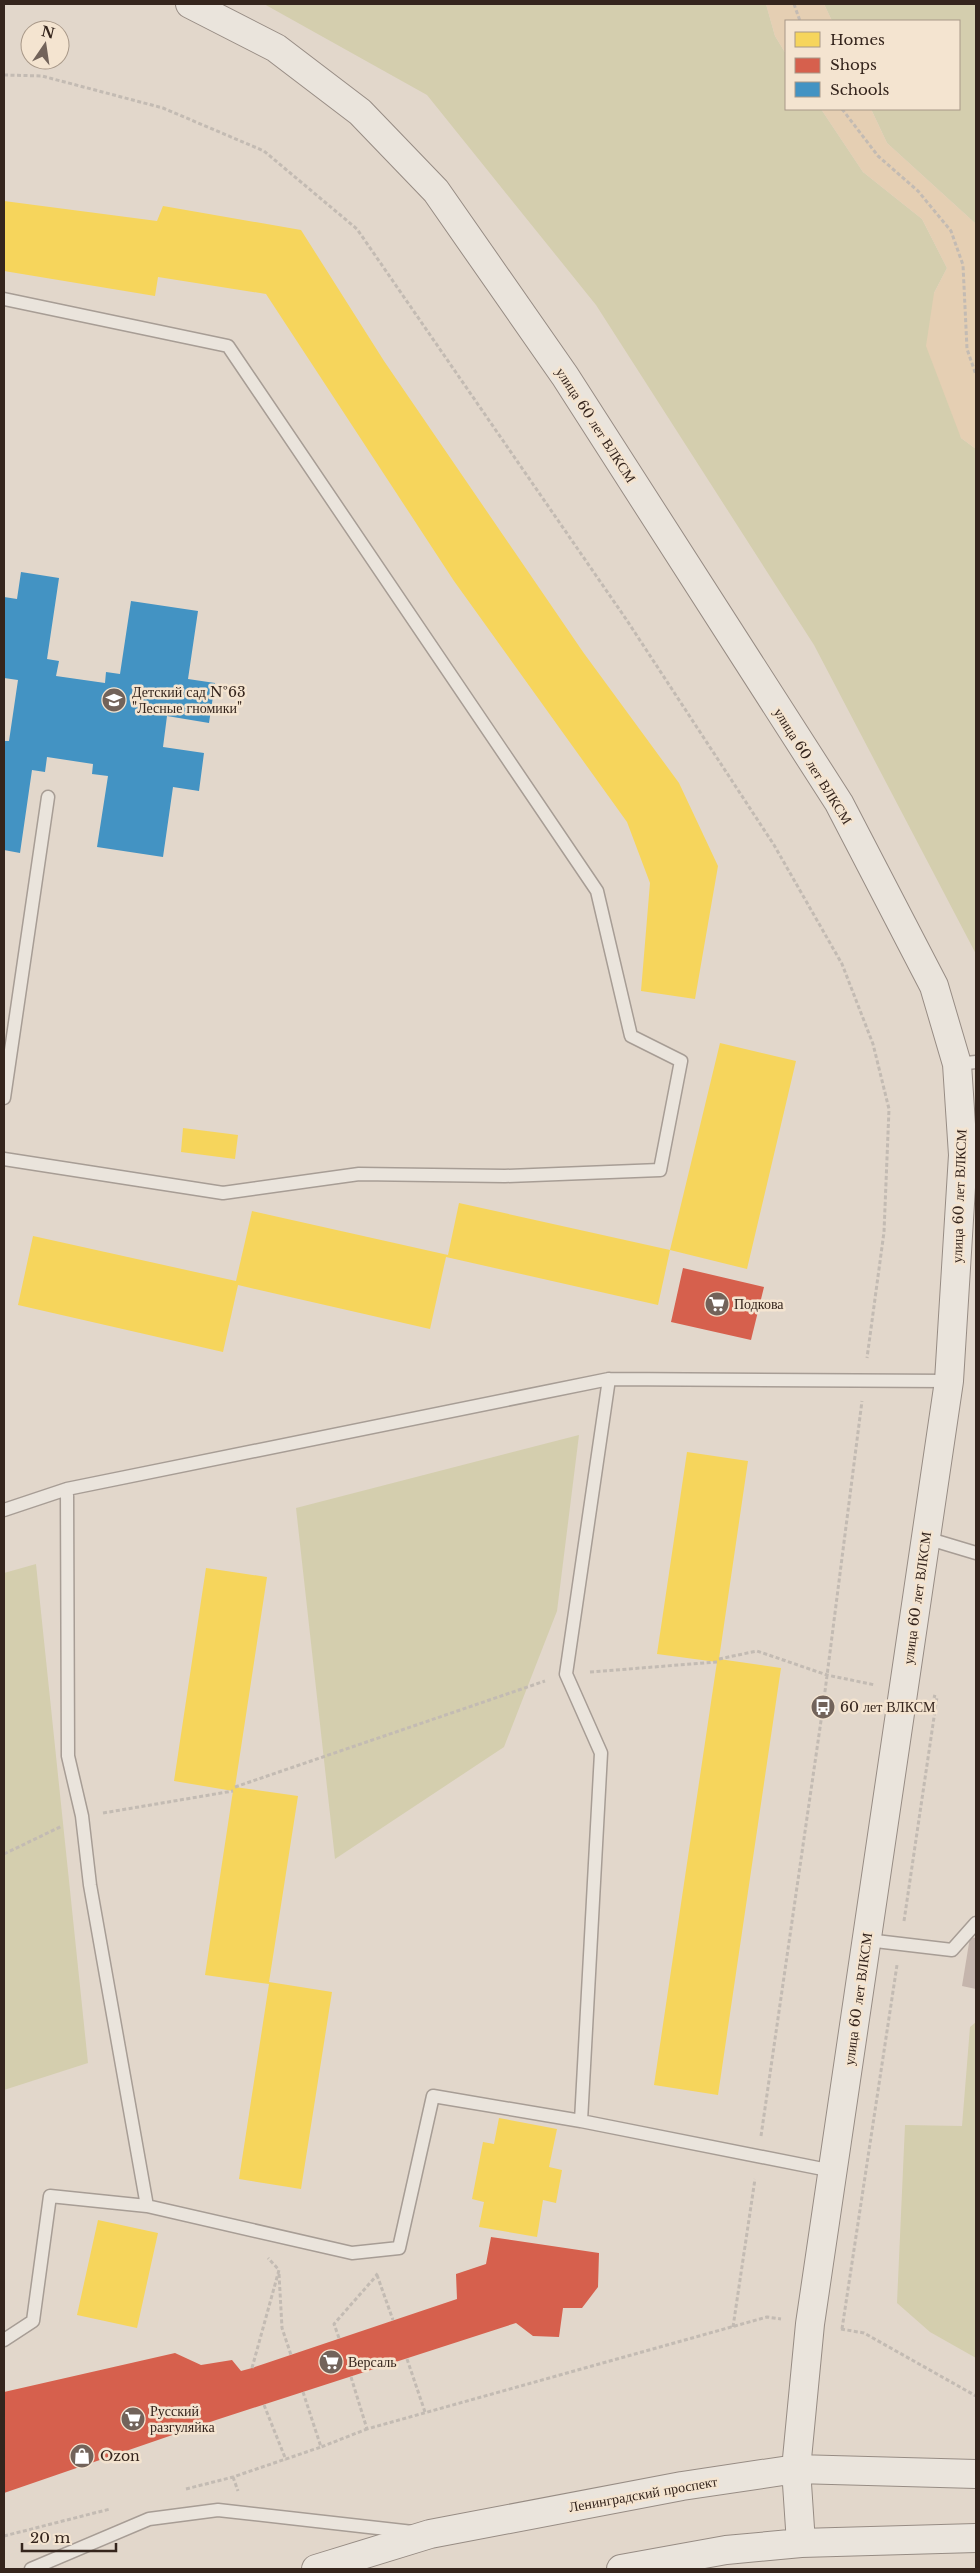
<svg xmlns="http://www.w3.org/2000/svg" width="980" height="2573" font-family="'Libre Baskerville',serif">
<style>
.green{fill:#d4ceae}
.sand{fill:#e5cfb3}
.homes{fill:#f6d55c}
.shops{fill:#d6604d}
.schools{fill:#4393c3}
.building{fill:#c5b5ac}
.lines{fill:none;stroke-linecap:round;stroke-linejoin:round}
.lane-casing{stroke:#a79d95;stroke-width:15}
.secondary-casing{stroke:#978c84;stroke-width:30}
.path{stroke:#c3bbb3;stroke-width:3;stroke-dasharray:4 2.5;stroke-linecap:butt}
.lane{stroke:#eae4dc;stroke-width:12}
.secondary{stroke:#eae4dc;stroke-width:28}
.labels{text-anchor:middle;stroke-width:5;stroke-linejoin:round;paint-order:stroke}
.street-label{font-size:14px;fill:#35251d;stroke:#f4e4d0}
.poi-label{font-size:14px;fill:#35251d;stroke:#f4e4d0;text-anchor:start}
</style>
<rect width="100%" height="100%" fill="#e2d7cb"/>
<path class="green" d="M264 4H766L775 36 786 54V109H821L863 172 922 219 947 268 934 293 961 438 976 449V954L814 645 596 305 427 95Z
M824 4H976V224L887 143 871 109H959V21H832Z
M579 1435 557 1611 504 1747 335 1859 296 1508Z
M36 1564 88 2063 4 2090V1573Z
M976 2022V2358L930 2332 897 2303 905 2125 962 2126 970 2027Z"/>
<path class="sand" d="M766 4H824L832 21H786V54L775 36Z
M821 109H871L887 143 976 224V449L961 438 926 346 934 293 947 268 922 219 863 172Z"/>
<path class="homes" d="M4 201 157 221 163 206 301 230 384 361 583 652 679 783 718 866 695 999 641 991 650 883 627 822 454 581 266 294 158 277 155 296 4 271Z
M720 1043 796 1061 747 1269 670 1250 658 1305 446 1257 430 1329 238 1285 223 1352 18 1305 33 1236 236 1281 252 1211 448 1255 459 1203 670 1250Z
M183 1128 238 1135 235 1159 181 1152Z
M687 1452 748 1461 719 1659 781 1668 718 2095 654 2085 717 1662 657 1654Z
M206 1568 267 1577 235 1787 298 1796 269 1982 332 1992 301 2189 239 2179 269 1984 205 1975 233 1791 174 1781Z
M499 2118 557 2129 549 2167 562 2170 556 2203 543 2200 537 2237 479 2227 484 2202 472 2199 483 2142 494 2144Z
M98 2220 158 2233 137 2328 77 2315Z"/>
<path class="shops" d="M683 1268 764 1287 751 1340 671 1322Z
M491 2237 599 2253 598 2287 582 2308H563L559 2337 533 2336 516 2323 216 2420 4 2493V2392L175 2353 201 2365 232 2360 241 2371 252 2368 457 2299 456 2274 486 2264Z"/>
<path class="schools" d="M21 572 59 578 47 659 59 661 56 676 105 683 106 672 120 674 131 601 198 611 188 679 215 683 209 723 167 716 163 747 204 753 199 791 173 787 163 857 97 847 108 776 92 774 93 764 47 757 45 772 32 770 20 853 4 850V741H9L18 680 4 678V597L17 599Z"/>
<path class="building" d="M970 1937 976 1938V1989L962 1986Z"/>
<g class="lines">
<defs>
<path id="lane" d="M4 299 228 346 597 891 631 1036 681 1061 660 1170 505 1176 359 1174 223 1193 4 1159
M957 1064 976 1062
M4 1098 48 797
M67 1489 68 1756 82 1816 90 1885 147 2206
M4 1510 67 1489 609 1379 949 1381
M926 1538 976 1553
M867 1940 952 1950 976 1923
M581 2121 601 1753 566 1674 609 1379
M4 2340 33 2321 50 2196 147 2206 352 2253 399 2248 433 2096 581 2121 833 2171
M31 2569 149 2519 218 2510 413 2532"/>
<path id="secondary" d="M190 4 276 48 360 112 436 191 565 376 839 803 934 986 957 1064 963 1155 949 1381 810 2324 796 2469 801 2543
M316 2569 430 2534 682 2486 796 2469 976 2474
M621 2569 726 2550 801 2543 976 2538"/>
</defs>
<use href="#lane" class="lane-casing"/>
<use href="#secondary" class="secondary-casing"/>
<path class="path" d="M794 4 800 21
M4 75 42 76 163 108 264 151 357 229 626 619 774 845 842 964 873 1044 889 1109 884 1232 867 1358
M842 109 878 156 918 191 951 231 963 265 967 349 976 375
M719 1659 757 1651 827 1675 875 1685
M590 1672 717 1662
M235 1787 545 1681
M103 1813 233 1791
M4 1854 62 1826
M904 1921 937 1697 933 1696
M761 2136 823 1707 862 1401
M279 2274 282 2328 291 2355
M377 2275 393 2320
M733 2327 755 2179
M841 2329 864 2333 976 2396
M842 2329 897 1965
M339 2338 334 2324 377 2275 375 2273
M407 2359 425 2412
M252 2368 279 2270 268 2258
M351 2377 367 2429 767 2317 781 2319
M303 2392 321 2447 367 2429
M264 2405 286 2460
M233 2477 238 2491
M186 2489 233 2477 321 2447
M4 2536 110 2509"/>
<use href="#lane" class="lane"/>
<use href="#secondary" class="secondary"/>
</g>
<defs>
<symbol id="school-disc" viewBox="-11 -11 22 22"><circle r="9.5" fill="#72635a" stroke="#f4e4d0"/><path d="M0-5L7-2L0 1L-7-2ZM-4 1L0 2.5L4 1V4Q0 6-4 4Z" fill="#fff"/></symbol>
<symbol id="supermarket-disc" viewBox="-11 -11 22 22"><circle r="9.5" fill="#72635a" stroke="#f4e4d0"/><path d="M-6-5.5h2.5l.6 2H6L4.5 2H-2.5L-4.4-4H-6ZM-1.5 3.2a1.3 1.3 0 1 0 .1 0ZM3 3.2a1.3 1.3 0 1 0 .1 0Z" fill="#fff"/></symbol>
<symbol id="bus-disc" viewBox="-11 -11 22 22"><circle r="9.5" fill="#72635a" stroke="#f4e4d0"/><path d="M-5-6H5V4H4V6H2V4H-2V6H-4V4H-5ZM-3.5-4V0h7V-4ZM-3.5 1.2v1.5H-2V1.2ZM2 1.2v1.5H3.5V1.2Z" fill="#fff"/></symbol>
<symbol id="shop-disc" viewBox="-11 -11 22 22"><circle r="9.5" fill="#72635a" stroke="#f4e4d0"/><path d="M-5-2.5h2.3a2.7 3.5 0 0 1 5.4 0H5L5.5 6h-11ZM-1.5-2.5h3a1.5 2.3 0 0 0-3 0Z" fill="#fff"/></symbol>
</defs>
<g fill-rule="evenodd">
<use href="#school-disc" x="100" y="686" width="28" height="28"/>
<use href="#supermarket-disc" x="703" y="1290" width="28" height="28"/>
<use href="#bus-disc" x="809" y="1693" width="28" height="28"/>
<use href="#supermarket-disc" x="317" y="2348" width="28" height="28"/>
<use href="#supermarket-disc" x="119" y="2405" width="28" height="28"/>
<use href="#shop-disc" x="68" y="2442" width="28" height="28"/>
</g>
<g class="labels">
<g class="street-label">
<text transform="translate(596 425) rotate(57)" y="5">улица 60 лет ВЛКСМ</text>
<text transform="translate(813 766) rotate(58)" y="5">улица 60 лет ВЛКСМ</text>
<text transform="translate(959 1196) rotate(-88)" y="5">улица 60 лет ВЛКСМ</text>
<text transform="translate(917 1598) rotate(-82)" y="5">улица 60 лет ВЛКСМ</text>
<text transform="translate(858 1999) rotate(-82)" y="5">улица 60 лет ВЛКСМ</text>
<text transform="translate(643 2494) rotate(-10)" y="5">Ленинградский проспект</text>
</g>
<g class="poi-label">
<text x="132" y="697">Детский сад №63<tspan x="132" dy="16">"Лесные гномики"</tspan></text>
<text x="734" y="1309">Подкова</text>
<text x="840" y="1712">60 лет ВЛКСМ</text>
<text x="348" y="2367">Версаль</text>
<text x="150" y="2416">Русский<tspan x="150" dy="16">разгуляйка</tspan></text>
<text x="100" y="2461">Ozon</text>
</g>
</g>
<rect width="980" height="2573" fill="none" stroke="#35251d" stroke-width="10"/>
<rect x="785" y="20" width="175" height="90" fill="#f4e4d0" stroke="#a89888"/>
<rect x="795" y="32" width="25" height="15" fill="#f6d55c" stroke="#a89888"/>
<text x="830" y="45" font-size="15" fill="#35251d">Homes</text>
<rect x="795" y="58" width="25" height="15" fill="#d6604d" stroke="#a89888"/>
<text x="830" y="70" font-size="15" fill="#35251d">Shops</text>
<rect x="795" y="82" width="25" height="15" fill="#4393c3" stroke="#a89888"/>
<text x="830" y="95" font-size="15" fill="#35251d">Schools</text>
<g transform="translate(45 45) rotate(13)"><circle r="24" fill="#f4e4d0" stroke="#a89888"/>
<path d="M0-4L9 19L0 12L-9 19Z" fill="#72635a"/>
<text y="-8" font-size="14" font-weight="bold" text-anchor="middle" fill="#35251d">N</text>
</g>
<path d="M22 2543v8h94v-8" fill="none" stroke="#35251d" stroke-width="2.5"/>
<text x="30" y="2543" font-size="15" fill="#35251d" stroke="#f4e4d0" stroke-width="4" paint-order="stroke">20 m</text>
</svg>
